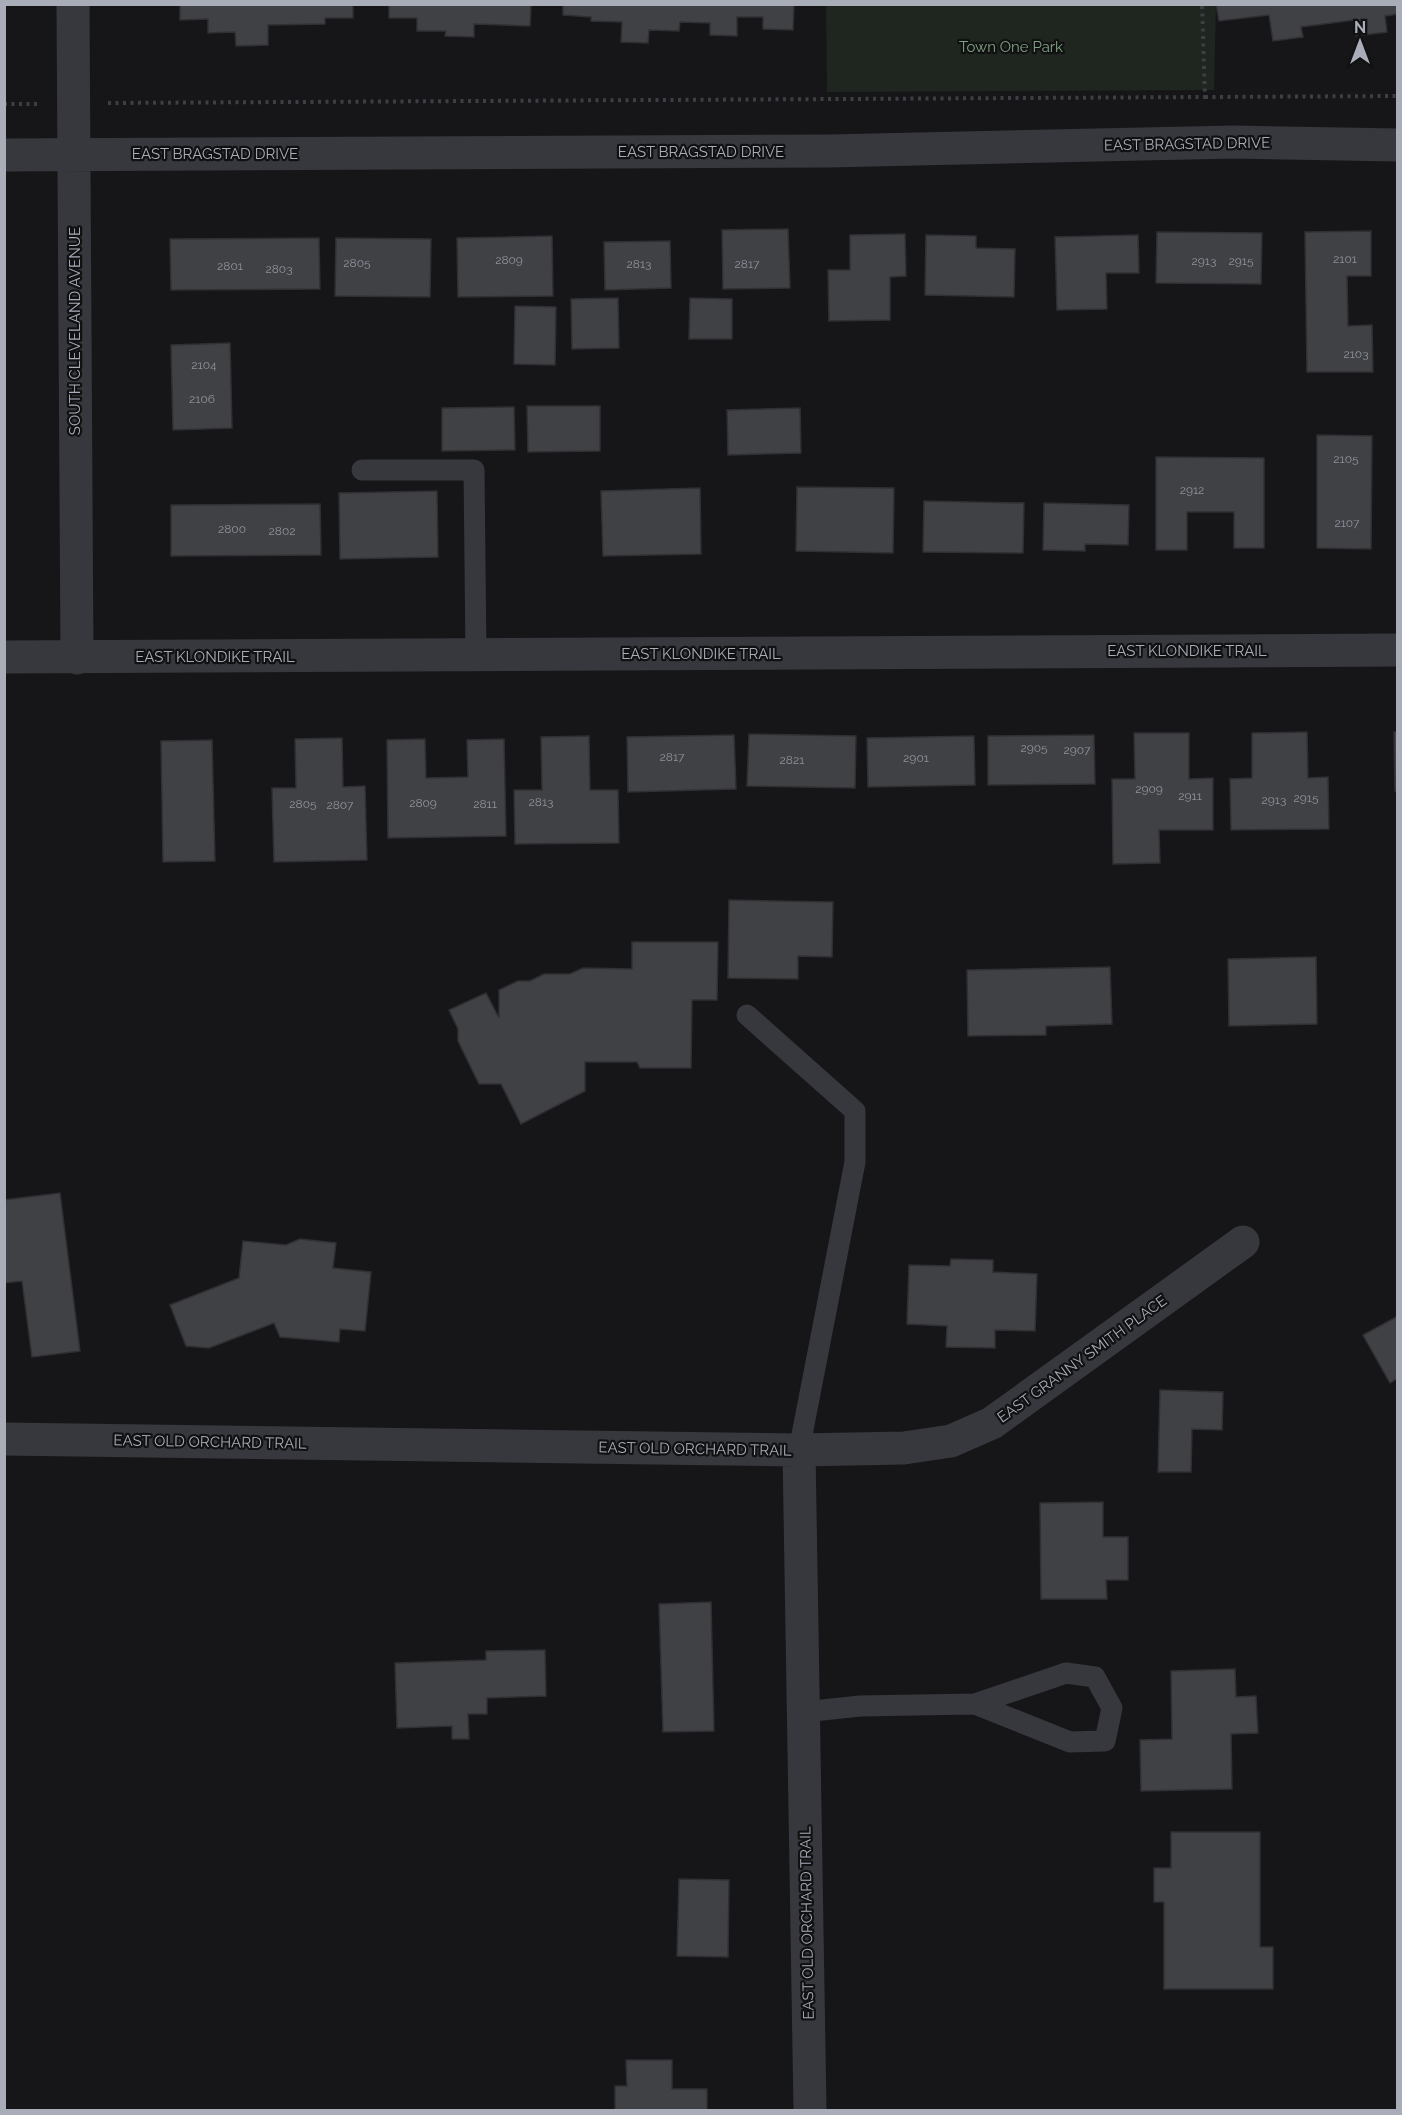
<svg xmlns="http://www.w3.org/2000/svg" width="1402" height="2115" font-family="Raleway,sans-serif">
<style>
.green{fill:#1e261f}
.building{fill:#404145;stroke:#303034;stroke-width:1.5}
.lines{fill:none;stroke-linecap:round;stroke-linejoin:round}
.path{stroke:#3d3f44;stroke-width:4;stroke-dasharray:3 4.5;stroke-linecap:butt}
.lane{stroke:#37383d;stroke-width:21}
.street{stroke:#37383d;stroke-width:33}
.labels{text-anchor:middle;stroke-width:4.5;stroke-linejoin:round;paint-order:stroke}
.number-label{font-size:12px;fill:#8e929b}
.park-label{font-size:15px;fill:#7fa381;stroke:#111113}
.street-label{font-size:15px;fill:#a8adb8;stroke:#111113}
</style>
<rect width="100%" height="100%" fill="#161618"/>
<path class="green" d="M826 5H1216L1214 90 827 92Z"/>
<path class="building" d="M180 4H353V18H325V24L268 25V45L236 46 235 32 208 33V19L180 20Z
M389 4H531L530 26 474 24V37L445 36 446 31H417V18H389Z
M563 4H794L793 30 763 29V17H737V36L710 35V23L680 22 679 31 649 30 648 43 621 42 622 22 591 21V17L563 15Z
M1216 4H1398V14L1385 16 1387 32 1356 36 1354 20 1301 27 1303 37 1273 41 1269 15 1219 21Z
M788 229 790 288 723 289 722 230Z
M1371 231V276H1347L1348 326 1372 325 1373 372H1307L1305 232Z
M1157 232 1262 233 1261 284 1156 283Z
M905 234 906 276 890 277V320L829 321 828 270H850V235Z
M926 235 976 236V248L1015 249 1014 297 925 295Z
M1138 235 1139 273H1106L1107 309 1057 310 1055 237Z
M552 236 553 296 458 297 457 238Z
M319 238 320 289 171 290 170 239Z
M336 238 431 239 430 297 335 296Z
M670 241 671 288 605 290 604 242Z
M618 298 619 348 572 349 571 299Z
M690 298 732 299V339H689Z
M515 306 556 307 555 365 514 364Z
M230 343 232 428 173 430 171 345Z
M527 406H600V451L528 452Z
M514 407 515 450 442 451V408Z
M800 408 801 453 728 455 727 410Z
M1317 435 1372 436 1371 549 1317 548Z
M1156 457 1264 458V548H1234V512H1187V550H1156Z
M797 487 894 488 893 553 796 551Z
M700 488 701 554 603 556 601 491Z
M437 491 438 557 340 559 339 493Z
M924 501 1024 503 1023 553 923 552Z
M1044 503 1129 505 1128 545 1085 544V551L1043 550Z
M320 504 321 555 171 556V505Z
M1307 732 1308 778 1328 777 1329 829 1231 830 1230 779 1252 778V733Z
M1394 732H1398V791H1395Z
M1134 733H1189V779L1213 778V830H1159L1160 863 1113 864 1112 779H1135Z
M749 734 856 736 855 788 747 786Z
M734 735 736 789 628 792 627 737Z
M1094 735 1095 784 988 785V736Z
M589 736 590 790H618L619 843 515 844 514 790H542L541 737Z
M974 736 975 785 868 787 867 738Z
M342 738 343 787 365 786 367 860 274 862 272 788H296L295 739Z
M425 739 426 778 468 777 467 740 504 739 506 836 388 838 387 740Z
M212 740 215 861 163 862 161 741Z
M729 900 833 902 832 957 798 956V979L728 978Z
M632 942H718L717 1000H692L691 1068H640L637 1062H585V1091L521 1124 501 1084H479L458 1041V1029L449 1010 486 993 499 1018V990L518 981H530L544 974H570L583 968 632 969Z
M1316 957 1317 1024 1229 1026 1228 959Z
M1110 967 1112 1024 1046 1026V1035L968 1036 967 970Z
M60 1193 80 1351 32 1357 22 1281 4 1283V1200Z
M300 1239 336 1243 333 1268 371 1272 365 1331 340 1329 339 1342 280 1337 274 1323 209 1348 186 1346 170 1305 239 1278 243 1241 286 1245Z
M951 1259 993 1260V1272L1037 1274 1035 1331 995 1330V1348L946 1347 947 1326 907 1324 909 1265 950 1266Z
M1398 1316V1378L1390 1383 1363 1335Z
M1160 1390 1223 1392 1222 1430 1192 1429 1191 1472H1158Z
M1103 1502V1537H1128V1580H1106L1107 1599H1041L1040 1503Z
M711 1602 714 1731 663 1732 659 1604Z
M545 1650 546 1696 487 1698V1714H468L469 1739H452V1726L397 1728 395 1663 486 1660V1651Z
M1235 1669 1236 1697 1256 1696 1258 1733 1231 1734 1232 1789 1141 1791 1140 1740 1172 1739 1171 1671Z
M1171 1832H1260V1947H1273V1989H1164V1902H1154V1868H1171Z
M679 1879 729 1880 728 1957 677 1956Z
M626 2060H672V2089H707V2110H615V2086H627Z"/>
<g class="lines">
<path class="path" d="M1205 97 1398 96
M108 103 1205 97 1202 4
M4 104H40"/>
<path class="lane" d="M362 470H474L476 656
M747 1015 855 1111V1162L799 1450
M804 1712 860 1706 975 1704 1070 1742 1105 1741 1112 1708 1095 1677 1066 1673 975 1704"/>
<path class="street" d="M73 4 77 658
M4 155 828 151 1234 142 1398 145
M4 657 1398 650
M4 1439 799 1450 810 2110
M799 1450 904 1448 951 1441 992 1423 1243 1242"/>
</g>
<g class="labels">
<g class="number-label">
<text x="1345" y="263">2101</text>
<text x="509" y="264">2809</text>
<text x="1204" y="265">2913</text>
<text x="1241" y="265">2915</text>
<text x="357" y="267">2805</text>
<text x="639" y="268">2813</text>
<text x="747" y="268">2817</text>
<text x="230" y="270">2801</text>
<text x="279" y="273">2803</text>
<text x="1356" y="358">2103</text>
<text x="204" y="369">2104</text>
<text x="202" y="403">2106</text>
<text x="1346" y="463">2105</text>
<text x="1192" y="494">2912</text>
<text x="1347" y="527">2107</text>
<text x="232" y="533">2800</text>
<text x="282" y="535">2802</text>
<text x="1034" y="752">2905</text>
<text x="1077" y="754">2907</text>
<text x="672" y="761">2817</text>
<text x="916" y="762">2901</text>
<text x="792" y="764">2821</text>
<text x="1149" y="793">2909</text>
<text x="1190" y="800">2911</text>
<text x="1306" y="802">2915</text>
<text x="1274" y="804">2913</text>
<text x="541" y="806">2813</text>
<text x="423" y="807">2809</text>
<text x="303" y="808">2805</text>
<text x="485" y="808">2811</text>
<text x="340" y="809">2807</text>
</g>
<g class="park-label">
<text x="1011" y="52">Town One Park</text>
</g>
<g class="street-label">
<text transform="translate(1187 144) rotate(-1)" y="5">EAST BRAGSTAD DRIVE</text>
<text x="701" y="157">EAST BRAGSTAD DRIVE</text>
<text x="215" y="159">EAST BRAGSTAD DRIVE</text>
<text transform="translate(75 331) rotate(-90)" y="5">SOUTH CLEVELAND AVENUE</text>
<text x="1187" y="656">EAST KLONDIKE TRAIL</text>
<text x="701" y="659">EAST KLONDIKE TRAIL</text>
<text x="215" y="662">EAST KLONDIKE TRAIL</text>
<text transform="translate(1082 1359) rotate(-36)" y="5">EAST GRANNY SMITH PLACE</text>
<text transform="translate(210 1442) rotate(1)" y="5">EAST OLD ORCHARD TRAIL</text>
<text transform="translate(695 1449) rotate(1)" y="5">EAST OLD ORCHARD TRAIL</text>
<text transform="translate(807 1923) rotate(-91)" y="5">EAST OLD ORCHARD TRAIL</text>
</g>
</g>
<rect width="1402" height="2115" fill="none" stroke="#a8adb8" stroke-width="12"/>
<g transform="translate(1360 42)" stroke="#111113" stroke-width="4.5" paint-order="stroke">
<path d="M0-4.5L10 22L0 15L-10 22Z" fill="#a8adb8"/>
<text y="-9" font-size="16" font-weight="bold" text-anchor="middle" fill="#a8adb8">N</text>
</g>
</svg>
